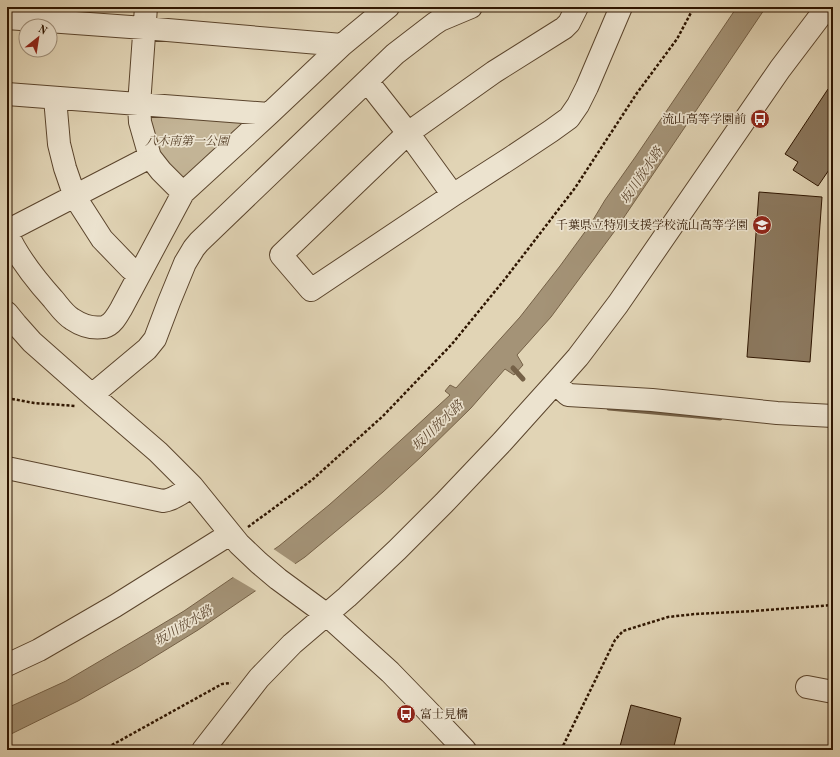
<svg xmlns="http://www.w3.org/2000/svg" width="840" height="757" font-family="'Old Standard TT','Noto Serif JP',serif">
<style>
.green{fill:#c3b496;stroke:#78644b}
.water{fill:#a49377;stroke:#756147}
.pier{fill:#e1d4b5}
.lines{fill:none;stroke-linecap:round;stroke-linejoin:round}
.stream{stroke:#756147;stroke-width:5}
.building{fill:#8b785e;stroke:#2e1500}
.minor-casing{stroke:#5b452d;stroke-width:24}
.path{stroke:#2e1500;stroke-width:2.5;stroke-dasharray:3 2;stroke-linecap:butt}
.minor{stroke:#ece3cf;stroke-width:22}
.labels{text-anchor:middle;stroke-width:3.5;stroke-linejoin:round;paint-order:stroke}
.poi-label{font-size:12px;fill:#2e1500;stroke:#ece3cf;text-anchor:end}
.park-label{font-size:12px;font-style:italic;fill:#5b452d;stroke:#ece3cf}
.water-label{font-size:13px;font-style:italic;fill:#5d4730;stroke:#ece3cf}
</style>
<rect width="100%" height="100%" fill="#e1d4b5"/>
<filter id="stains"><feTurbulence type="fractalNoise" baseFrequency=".005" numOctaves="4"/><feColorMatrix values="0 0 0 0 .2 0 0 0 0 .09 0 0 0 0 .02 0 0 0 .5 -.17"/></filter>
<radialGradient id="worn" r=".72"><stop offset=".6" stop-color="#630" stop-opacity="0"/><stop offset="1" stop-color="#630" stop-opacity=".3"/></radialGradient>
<path class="green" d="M148 115 249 123 183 179 157 152Z"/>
<path class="water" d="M737 7H766L614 232 551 317 517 355 523 365 514 375 505 369 471 408 422 456 383 492 305 557 198 630 138 667 78 701 7 736V708L66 681 144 635 184 611 279 546 329 505 364 474 450 395 445 391 450 385 456 388 520 317 560 266 590 225 605 200 636 156Z"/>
<path class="pier" d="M272 548 297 565 258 592 231 576Z"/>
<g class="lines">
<path class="stream" d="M513 368 523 379
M609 408 720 418"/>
</g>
<path class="building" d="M828 89 833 92V164L818 186 793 170 798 162 785 154Z
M759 192 822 197 810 362 747 357Z
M631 705 681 718 673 750H619Z"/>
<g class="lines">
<defs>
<path id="minor" d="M146 7 139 105 140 122 150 157 161 171 183 193
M577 7 569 23 564 28 494 72 408 133 281 255 311 290 453 195 512 157 551 131 569 118 578 105 587 87 621 7
M7 18 144 28 342 45
M367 81 408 133 453 195
M7 94 269 114
M55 98 59 144 65 168 75 197 102 239 130 268 139 275
M7 231 150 157
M7 233C18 258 35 279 53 299 59 306 64 314 72 319 81 325 93 329 104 327 112 325 117 316 121 309L183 193 269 114 342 45 388 7
M7 313 16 324 32 342 92 395 158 452 192 486 239 544 259 563 278 579 327 615 390 672 424 707 465 750
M555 383 568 395 652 400 777 413 833 416
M92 395 147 349 155 339 169 302 185 263 194 248 199 242 395 54 434 24 440 20 471 7
M7 468 163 501C173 500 184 492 192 486
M7 665 39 650 115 606 230 534
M807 687 833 692
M203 750 259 678 292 644 347 597 397 550 444 503 502 442 555 383 578 357 618 304 780 69 827 7"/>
</defs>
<use href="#minor" class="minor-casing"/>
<path class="path" d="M7 398 34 403 76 406
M248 527 312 480 383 416 452 344 505 279 575 188 637 93 677 39 694 7
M103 750 222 684 231 683
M561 750 615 640 623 631 668 617 695 614 754 611 833 605"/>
<use href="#minor" class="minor"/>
</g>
<defs>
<symbol id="bus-disc" viewBox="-11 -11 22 22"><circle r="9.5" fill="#8f2418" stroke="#ece3cf"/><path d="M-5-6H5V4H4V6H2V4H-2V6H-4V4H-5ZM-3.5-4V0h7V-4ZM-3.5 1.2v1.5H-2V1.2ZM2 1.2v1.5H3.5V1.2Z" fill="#fff"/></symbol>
<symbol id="school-disc" viewBox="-11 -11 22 22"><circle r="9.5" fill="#8f2418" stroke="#ece3cf"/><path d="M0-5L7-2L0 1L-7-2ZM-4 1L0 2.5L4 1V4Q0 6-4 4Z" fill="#fff"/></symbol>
</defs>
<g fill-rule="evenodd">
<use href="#bus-disc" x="749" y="108" width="22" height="22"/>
<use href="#school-disc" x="751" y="214" width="22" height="22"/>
<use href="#bus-disc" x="395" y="703" width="22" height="22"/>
</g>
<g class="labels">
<g class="poi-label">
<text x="746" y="123">流山高等学園前</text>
<text x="748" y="229">千葉県立特別支援学校流山高等学園</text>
<text x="420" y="718" text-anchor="start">富士見橋</text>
</g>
<g class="park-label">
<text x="187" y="145">八木南第一公園</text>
</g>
<g class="water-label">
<text transform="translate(641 175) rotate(-56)" y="5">坂川放水路</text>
<text transform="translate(437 425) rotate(-44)" y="5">坂川放水路</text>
<text transform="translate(183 625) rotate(-31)" y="5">坂川放水路</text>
</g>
</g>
<rect width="840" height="757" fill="none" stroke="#e1d4b5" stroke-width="24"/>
<rect x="8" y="8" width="824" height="741" fill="none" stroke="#2e1500" stroke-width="2"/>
<rect x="12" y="12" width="816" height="733" fill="none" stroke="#2e1500"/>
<g transform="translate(38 38) rotate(30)"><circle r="19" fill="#ece3cf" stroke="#a0917c"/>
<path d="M0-3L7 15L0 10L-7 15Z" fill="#8f2418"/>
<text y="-6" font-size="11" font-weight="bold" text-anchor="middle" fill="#2e1500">N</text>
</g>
<rect width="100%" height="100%" filter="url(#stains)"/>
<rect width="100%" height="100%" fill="url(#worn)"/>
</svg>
